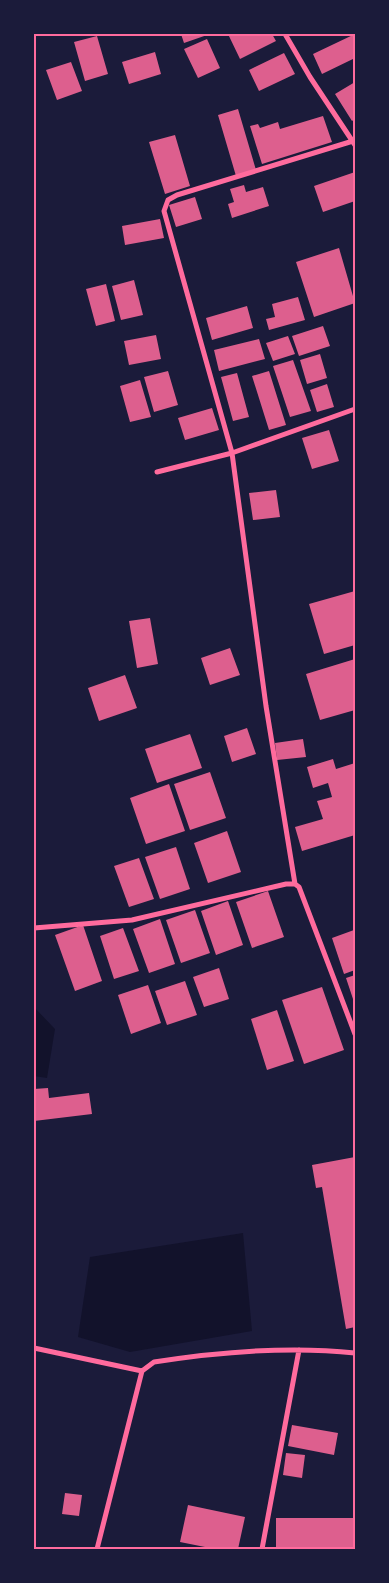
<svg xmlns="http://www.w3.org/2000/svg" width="389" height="1583" font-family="'DM Sans',sans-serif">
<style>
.water{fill:#12122b}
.building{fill:#dd5f8e}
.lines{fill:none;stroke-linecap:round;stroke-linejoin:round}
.minor{stroke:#ff6b9d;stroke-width:5}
.neatline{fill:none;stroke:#ff6b9d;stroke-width:2}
</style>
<rect width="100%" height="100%" fill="#1b1b3a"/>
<path class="water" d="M34 1007 55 1029 47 1078 34 1076Z
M243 1233 252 1331 130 1352 78 1337 90 1257Z"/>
<path class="building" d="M181 34H210L184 43Z
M228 34H272L276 41 240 59Z
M355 34V58L322 74 313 54Z
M97 36 108 74 85 81 74 42Z
M207 39 220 68 198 78 184 49Z
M155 52 161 74 129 84 122 62Z
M284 53 295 74 259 91 249 70Z
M71 62 82 91 57 100 46 70Z
M355 82V119L352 121 335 94Z
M238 109 256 170 236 176 218 115Z
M323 116 332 142 262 164 250 126 258 124 260 128 278 122 280 129Z
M175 135 190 186 165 194 149 142Z
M355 172V201L323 212 314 186Z
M244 185 246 192 263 187 269 206 232 218 228 204 234 202 230 189Z
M195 197 202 219 176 227 169 205Z
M160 219 164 238 125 245 122 226Z
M339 248 355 303 314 317 296 262Z
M134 280 143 315 121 320 112 286Z
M106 284 115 321 96 326 86 289Z
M298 297 305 320 269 330 266 319 275 317 272 304Z
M247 306 253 328 212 340 206 318Z
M323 326 330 346 299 356 292 336Z
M156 335 161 359 129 365 124 341Z
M288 336 295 354 273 361 266 343Z
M259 339 265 359 219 371 214 350Z
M320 354 327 378 307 384 300 360Z
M293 360 311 411 290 417 273 366Z
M168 371 178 405 154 412 144 377Z
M269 371 286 425 269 430 252 376Z
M237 373 249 417 233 421 221 377Z
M140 380 151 417 130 422 120 386Z
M327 384 334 407 317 412 310 390Z
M212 408 219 430 185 440 178 418Z
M329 430 339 461 312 469 302 438Z
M276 490 280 517 253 520 249 493Z
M355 591V645L324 654 309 604Z
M150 618 158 664 137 668 129 621Z
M230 648 240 675 210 685 201 658Z
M355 659V710L320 720 306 674Z
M125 675 137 708 99 721 88 688Z
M247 728 256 754 232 762 224 736Z
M190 734 202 768 157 783 145 749Z
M303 739 306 757 277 760 275 743Z
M333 759 336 769 355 763V835L302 851 295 827 323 819 317 801 332 797 328 783 313 788 307 767Z
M210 772 226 818 190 830 174 784Z
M169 784 185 831 146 844 130 798Z
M227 831 241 872 208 883 194 843Z
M176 847 190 889 160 899 145 857Z
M139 858 154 899 129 907 114 866Z
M268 891 284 937 252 948 236 902Z
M228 901 243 945 216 955 201 911Z
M195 910 210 953 181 963 166 920Z
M160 919 175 964 149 973 133 929Z
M83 925 102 981 75 991 55 935Z
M123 928 139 971 114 979 100 936Z
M354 930 355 970 344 974 332 938Z
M219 968 229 999 204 1007 193 977Z
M355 975V1005L346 978Z
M185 981 197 1015 167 1025 155 991Z
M148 985 161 1023 131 1034 118 995Z
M322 987 344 1050 304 1064 282 1000Z
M277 1010 294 1061 267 1070 251 1019Z
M48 1088 49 1098 89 1093 92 1114 34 1121V1089Z
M355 1157V1327L346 1329 322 1187 316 1188 312 1165Z
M292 1425 338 1433 334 1455 288 1446Z
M286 1453 305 1455 302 1478 283 1475Z
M65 1493 82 1495 79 1516 62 1514Z
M188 1505 245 1517 238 1549H215L180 1542Z
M276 1518H355V1549H276Z"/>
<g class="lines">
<path class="minor" d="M285 34 310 77 355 145
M157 472 232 453 355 409
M295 884 266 706 232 453 164 211 168 200 177 195 353 141
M34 928 132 920 286 884H295L299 887 355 1034
M34 1348 142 1371
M97 1549 142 1371 154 1362C218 1352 291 1346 355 1353
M262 1549 299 1350"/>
</g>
<rect width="389" height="1583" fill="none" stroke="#1b1b3a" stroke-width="70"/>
<rect x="35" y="35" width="319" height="1513" class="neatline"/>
</svg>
